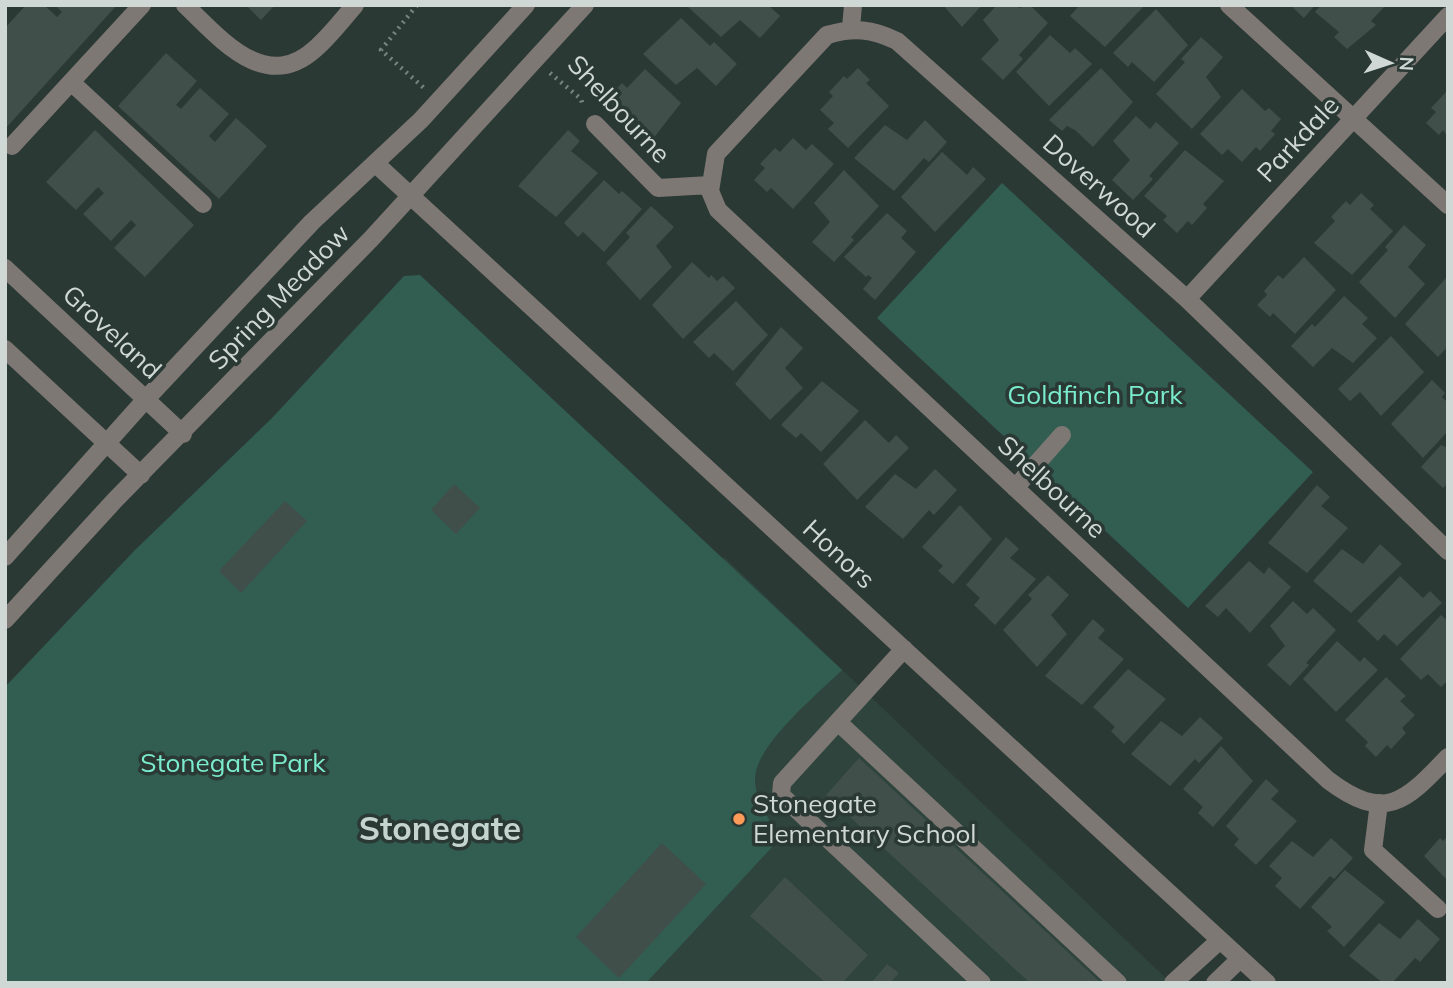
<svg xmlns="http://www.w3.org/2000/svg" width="1453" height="988" font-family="Mulish,sans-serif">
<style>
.built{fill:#2e443d}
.green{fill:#325d51}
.building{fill:#414f4b}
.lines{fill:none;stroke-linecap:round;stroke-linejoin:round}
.path{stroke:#798481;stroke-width:4.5;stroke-dasharray:2 5;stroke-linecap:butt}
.minor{stroke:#7e7875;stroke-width:18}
.poi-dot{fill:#fe9b59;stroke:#2b3935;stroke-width:2.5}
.labels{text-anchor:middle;stroke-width:7;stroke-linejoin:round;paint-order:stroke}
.street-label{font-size:26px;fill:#cfd8d5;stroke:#2b3935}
.park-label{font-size:26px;fill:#7aebcd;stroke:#2b3935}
.poi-label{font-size:26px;fill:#cfd8d5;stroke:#2b3935;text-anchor:start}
.district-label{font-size:33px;font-weight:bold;fill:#c4d5cf;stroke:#2b3935}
</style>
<rect width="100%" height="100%" fill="#2b3935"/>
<path class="built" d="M724 557 1171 983H326Z"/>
<path class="green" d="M1002 183 1313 472 1188 608 877 318Z
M420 275 842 670C819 693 755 745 755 779 755 800 768 817 778 834L775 844 646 983H5V687L135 550 273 417 404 276Z"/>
<path class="building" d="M26 5H44L57 17 62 12 55 5H117L5 129V28Z
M246 5H275L261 20Z
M689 5H768L780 16 760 38 740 20 721 37 688 7Z
M943 5H982L962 27Z
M997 5H1016L1019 8 1030 5 1048 23 1019 55 1023 59 1003 80 981 59 999 40 983 20Z
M1080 5H1145L1105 47 1070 16Z
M1290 5H1315L1304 18Z
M1321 5H1386L1371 21 1376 25 1347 49 1334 37 1339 32 1315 12Z
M1156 9 1188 45 1154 82 1132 62 1128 67 1113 53Z
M681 18 710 46 714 42 737 64 716 86 697 68 676 85 643 54Z
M1050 35 1070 53 1075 48 1092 64 1049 106 1016 72Z
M1201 37 1223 57 1206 77 1221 97 1192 129 1156 94 1185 62 1181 59Z
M166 53 197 81 176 105 181 109 200 88 229 114 209 136 215 142 236 118 267 146 219 199 118 106Z
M858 68 870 80 866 83 889 106 848 148 828 129 834 123 820 110 833 96 829 92 844 76 847 79Z
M1101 68 1133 102 1093 147 1075 130 1067 126 1062 131 1049 120Z
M645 69 681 103 652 140 606 100 622 83 627 88Z
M1242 89 1265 111 1269 108 1281 119 1271 131 1275 134 1260 151 1256 147 1242 162 1228 149 1222 155 1200 134Z
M1446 92 1448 93V137L1443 130 1439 135 1426 123 1436 112 1431 108Z
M1136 116 1150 129 1156 122 1179 143 1149 176 1153 179 1133 200 1112 180 1130 160 1113 141Z
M925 120 947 142 929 162 924 158 894 191 854 158 885 125 907 140Z
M95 130 194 225 145 277 114 248 136 225 131 220 111 241 83 214 104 193 98 187 76 210 46 182Z
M568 130 580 141 571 151 598 173 556 217 518 186Z
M793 138 806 150 812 144 834 164 793 209 771 188 767 192 754 180 765 168 760 164 775 148 780 152Z
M1185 150 1224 181 1203 204 1207 208 1192 225 1188 221 1177 233 1163 220 1167 216 1144 196Z
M942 152 967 175 973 167 986 179 935 232 901 197Z
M844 170 879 206 851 237 854 240 834 262 812 242 830 222 814 203Z
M604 180 619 194 622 191 642 209 604 252 583 232 578 237 564 223Z
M1361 193 1374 205 1370 209 1393 231 1352 275 1314 243 1335 221 1331 217 1346 201 1350 205Z
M651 206 674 227 656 246 672 267 640 300 606 263 630 237 626 233Z
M887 213 907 231 901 238 916 252 875 300 863 289 872 278 868 275 866 277 844 257Z
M1404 225 1426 245 1408 267 1425 284 1395 318 1359 282 1388 250 1385 247Z
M1304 257 1336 290 1295 334 1273 313 1270 317 1257 305 1267 295 1264 291 1278 275 1283 279Z
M692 262 709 278 711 275 717 281 723 276 735 288 683 339 652 305Z
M1446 278 1448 346 1438 357 1405 324Z
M1344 296 1368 318 1362 324 1377 338 1353 363 1332 348 1313 367 1291 346 1312 324 1315 327Z
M736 301 768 335 733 371 714 353 709 358 693 342Z
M781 327 803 348 785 368 803 388 770 420 735 384Z
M1391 336 1424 372 1381 416 1360 392 1350 401 1338 389Z
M1432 380 1445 393 1442 397 1448 403V431L1423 458 1391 424Z
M822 381 859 411 821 452 801 433 796 438 781 425Z
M865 420 889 443 896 435 909 448 857 500 823 464Z
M1441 445 1448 448V483L1443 488 1421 467Z
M935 469 957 490 934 515 929 510 903 539 865 507 895 474 916 489Z
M454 484 480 508 456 534 431 510Z
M1317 485 1330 497 1321 506 1348 528 1307 573 1268 543Z
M285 501 307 521 241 593 219 571Z
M960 505 992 539 953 584 938 571 943 566 922 547Z
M1006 537 1019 549 1010 558 1036 579 995 625 974 605 980 598 966 585Z
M1380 544 1402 564 1351 613 1313 581 1342 549 1363 564Z
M1249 561 1264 574 1269 567 1291 587 1250 633 1226 608 1218 617 1205 606Z
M1048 575 1069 595 1051 615 1067 634 1037 667 1003 630 1032 599 1028 595Z
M1400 576 1423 598 1430 591 1442 603 1397 646 1384 634 1378 641 1357 621Z
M1293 601 1307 614 1313 608 1336 630 1306 663 1309 665 1290 686 1267 665 1285 646 1270 626Z
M1441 615 1448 621V680L1441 687 1428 674 1421 680 1400 659Z
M1093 619 1105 630 1098 638 1124 659 1082 705 1045 676Z
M1337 641 1360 662 1364 657 1378 670 1336 712 1303 679Z
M1128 669 1166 699 1124 744 1111 731 1115 727 1093 707Z
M1386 677 1406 696 1400 701 1415 715 1402 728 1406 733 1391 749 1387 745 1376 757 1365 746 1368 742 1345 720Z
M1200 717 1223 738 1199 763 1195 759 1170 786 1131 754 1161 721 1182 736Z
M1221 746 1253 781 1213 827 1198 813 1203 807 1183 789Z
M859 758 1101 983H1030L826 795Z
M1266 779 1279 791 1271 799 1297 821 1256 865 1234 845 1239 839 1226 826Z
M1448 836V881L1424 856 1440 838 1443 841Z
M1331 838 1353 858 1334 879 1330 876 1300 909 1275 886 1282 878 1269 866 1292 841 1313 857Z
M662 843 706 884 619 978 576 937Z
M1345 870 1385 902 1344 947 1327 931 1332 927 1311 907Z
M785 877 868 955 842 983H826L750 916Z
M1418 919 1440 939 1420 962 1415 958 1392 983H1383L1349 956 1379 923 1400 939Z
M887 964 899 973 890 983H871Z"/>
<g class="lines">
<path class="path" d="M417 5 381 50 424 88
M550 73 581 99 583 106"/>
<path class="minor" d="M185 5C220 38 265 94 315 49 330 36 342 20 355 5
M1229 5 1448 205
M851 28 853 5
M71 82 203 204
M595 124 658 188 710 185
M12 146 142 5
M376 164 1267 983
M5 268 183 434
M1187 299 1448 16
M5 349 141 475
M1015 488 1062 435
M1448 551 1187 299 897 41C872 29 854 27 827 35L716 154 710 191 718 210 1328 780C1385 823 1405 802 1448 757
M5 557 146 399 312 222 421 120 526 5
M5 620 115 500 371 239 585 5
M904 649 782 783 781 795 982 983
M839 723 1118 983
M1379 803 1373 850 1438 909
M1173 983 1220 940
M1215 983 1240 959"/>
</g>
<circle class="poi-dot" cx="739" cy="819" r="7"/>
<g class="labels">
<g class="street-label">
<text transform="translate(619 109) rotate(47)" y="9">Shelbourne</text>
<text transform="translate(1298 139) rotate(-47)" y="9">Parkdale</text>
<text transform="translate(1099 186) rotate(42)" y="9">Doverwood</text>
<text transform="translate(279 297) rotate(-46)" y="9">Spring Meadow</text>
<text transform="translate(112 332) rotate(43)" y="9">Groveland</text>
<text transform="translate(1052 487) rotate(43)" y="9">Shelbourne</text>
<text transform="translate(839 554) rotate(43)" y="9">Honors</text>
</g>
<g class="park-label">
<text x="1095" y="404">Goldfinch Park</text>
<text x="233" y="772">Stonegate Park</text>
</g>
<g class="poi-label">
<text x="753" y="813">Stonegate<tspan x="753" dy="30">Elementary School</tspan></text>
</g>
<g class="district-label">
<text x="440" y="840">Stonegate</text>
</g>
</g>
<rect width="1453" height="988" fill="none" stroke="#cfd8d5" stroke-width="14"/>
<g transform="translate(1390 63) rotate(93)" stroke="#2b3935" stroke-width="5" paint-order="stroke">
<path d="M0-5L12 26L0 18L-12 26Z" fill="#cfd8d5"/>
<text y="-10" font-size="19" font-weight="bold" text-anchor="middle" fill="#cfd8d5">N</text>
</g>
</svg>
